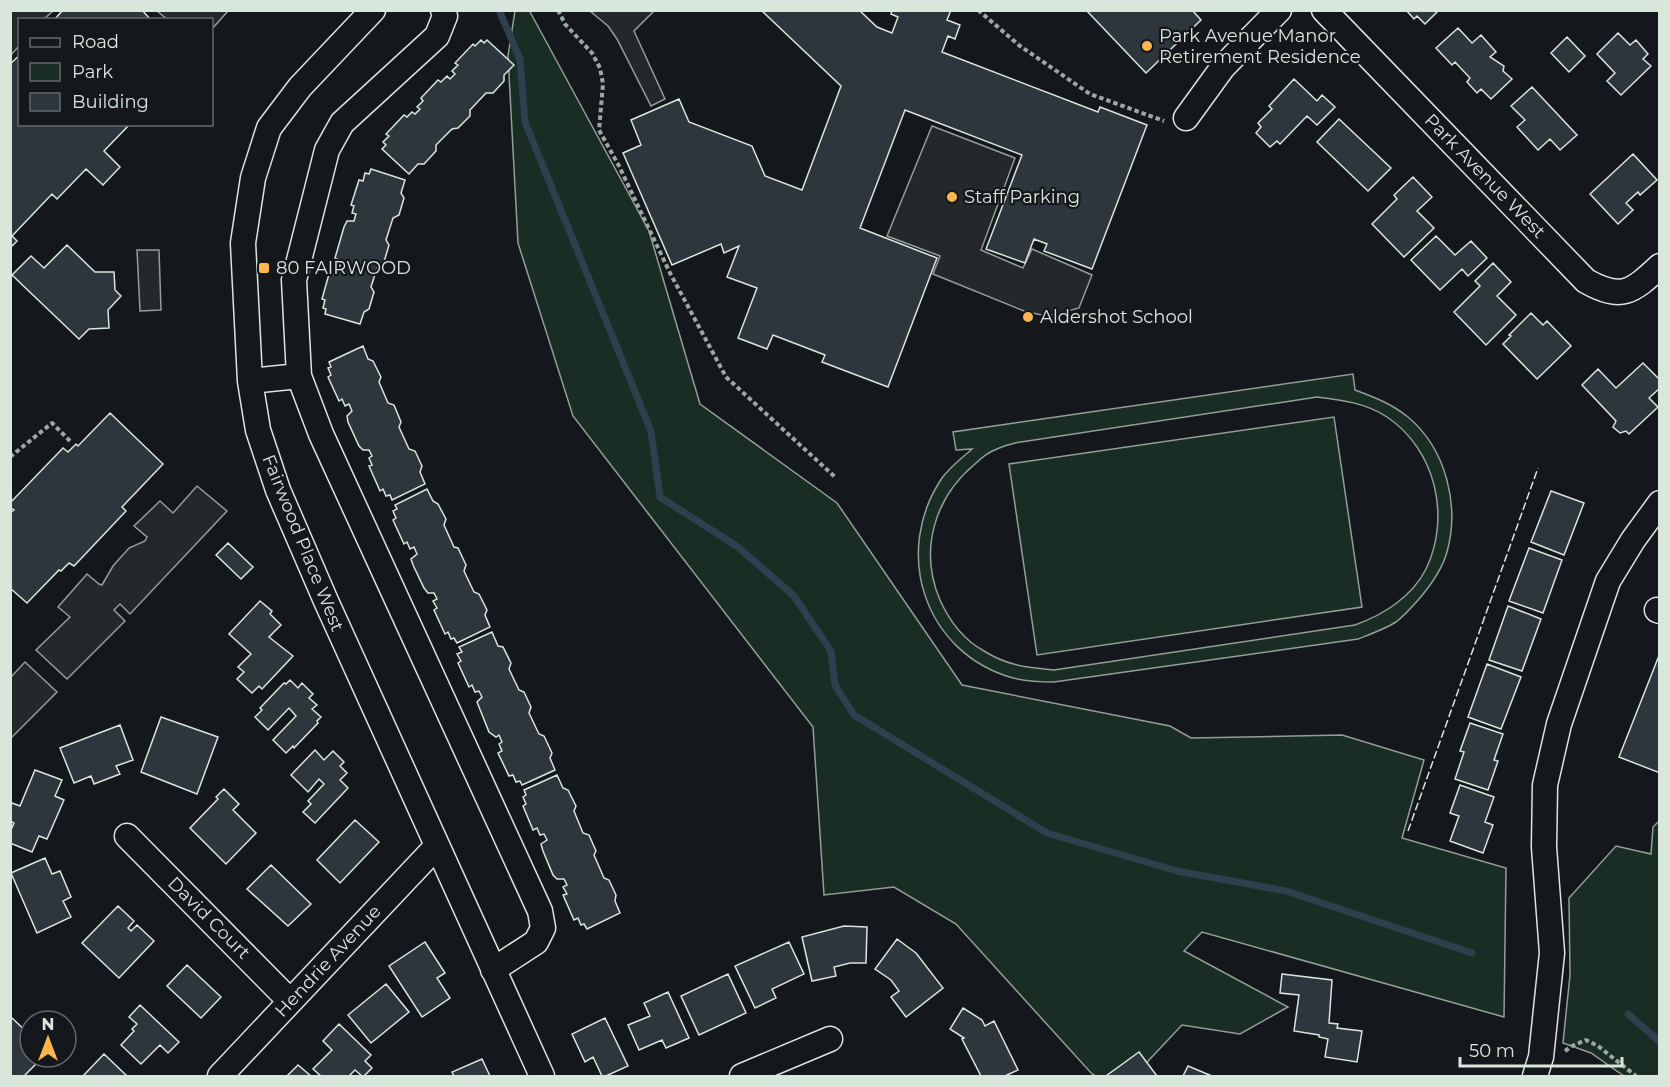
<svg xmlns="http://www.w3.org/2000/svg" width="1670" height="1087" font-family="Montserrat,sans-serif">
<style>
.green{fill:#1a2d24;stroke:#939e99;stroke-width:1.5;fill-rule:evenodd}
.parking{fill:#24282b;stroke:#939e99;stroke-width:1.5}
.lines{fill:none;stroke-linecap:round;stroke-linejoin:round}
.stream{stroke:#2f3f4d;stroke-width:7}
.building{fill:#2c363c;stroke:#d8e6dc;stroke-width:1.5}
.minor-casing{stroke:#d8e6dc;stroke-width:27}
.path{stroke:#9da8a2;stroke-width:4;stroke-dasharray:4.5 3;stroke-linecap:butt}
.minor{stroke:#14181c;stroke-width:24}
.fence{stroke:#d8e6dc;stroke-width:1.5;stroke-dasharray:8 3;stroke-linecap:butt}
.poi-dot{fill:#ffb74d;stroke:#14181c;stroke-width:2}
.labels{text-anchor:middle;stroke-width:4.5;stroke-linejoin:round;paint-order:stroke}
.poi-label{font-size:18px;fill:#d8e6dc;stroke:#14181c;text-anchor:start}
.street-label{font-size:18px;fill:#d8e6dc;stroke:#14181c}
</style>
<rect width="100%" height="100%" fill="#14181c"/>
<path class="green" d="M529 10 649 231 700 404 837 503 962 685 1170 726 1191 738 1342 735 1424 760 1402 838 1506 868 1504 1017 1202 932 1184 951 1288 1007 1240 1034 1182 1025 1134 1076H1096L1092 1074 956 924 894 887 824 895 813 727 573 416 518 243 508 56 515 11Z
M1353 374 1355 390C1374 397 1392 404 1408 417 1446 449 1460 505 1447 552 1442 570 1431 585 1419 599 1412 607 1404 616 1396 622 1385 629 1371 634 1358 639L1054 682C1040 682 1026 681 1013 678 924 653 892 552 942 478 950 467 962 458 972 449L956 450 953 432ZM1317 397C1342 400 1366 403 1387 417 1436 450 1451 517 1426 569 1412 597 1383 615 1355 625L1054 670C1026 667 1008 666 984 651 964 640 949 620 940 600 919 551 934 498 975 464 981 458 989 452 997 449 1003 446 1009 445 1015 443Z
M1334 417 1362 607 1037 655 1009 464Z
M1659 821V1076H1624L1591 1053 1563 1043 1570 975 1569 898 1616 846 1651 854 1653 827Z"/>
<path class="parking" d="M11 10 53 11 44 19 20 20 19 46 11 55Z
M157 11H228L212 29V20L167 19Z
M590 11H654L634 31 665 99 651 106 617 39 608 26Z
M932 126 1015 158 981 250 1023 268 1032 249 1092 275 1079 308 1061 313 1046 316 1024 311 933 274 940 256 887 236Z
M137 250H159L161 310 140 311Z
M197 486 227 511 130 614 120 604 114 610 125 621 67 679 36 650 70 617 58 607 87 574 99 584 102 585 113 566 129 548 145 541 147 537 134 526 160 501 173 513Z
M25 662 57 692 11 738V677Z"/>
<g class="lines">
<path class="stream" d="M499 10 520 59 525 122 651 431 660 497 738 547 794 596 831 651 835 685 854 715 1047 833 1177 871 1286 891 1472 953
M1628 1014 1660 1042"/>
</g>
<path class="building" d="M63 10H142L150 19 54 20Z
M761 10H859L877 27 892 33 898 17 891 14 892 10H951L947 20 960 25 955 39 948 36 942 52 1098 112 1100 107 1147 125 1092 269 1044 251 1047 244 1034 239 1025 263 986 249 1022 155 905 110 860 228 937 258 888 387 822 362 825 355 773 335 767 349 738 338 757 288 727 277 739 246 724 253 721 244 672 265 623 153 641 145 631 120 679 99 689 122 752 146 765 176 802 190 841 86Z
M1086 10H1192L1201 20 1146 73Z
M1406 10H1439L1425 24 1417 16 1414 19Z
M1458 28 1472 43 1481 35 1496 52 1490 57 1504 66 1503 71 1512 79 1491 99 1481 89 1477 93 1467 82 1470 78 1455 62 1452 65 1436 48Z
M1618 33 1630 45 1636 40 1648 54 1643 59 1651 66 1621 95 1607 81 1615 73 1597 54Z
M1567 37 1585 56 1569 72 1551 53Z
M481 40 484 43 487 40 514 65 504 75V81L493 93H486L470 110V116L458 128 452 129 436 145V151L424 164H418L409 174 382 149 386 145 383 142 389 136 386 134 404 115 407 117 412 112 415 114 420 109 417 107 423 101 421 98 438 80 441 82 447 76 450 79 455 74 452 71 458 65 455 63 473 44 475 46Z
M20 55V124H130L104 151 120 167 103 185 86 169 57 199 52 194 12 236 17 241 10 248V64Z
M1294 79 1317 101 1322 95 1335 107 1317 125 1307 116 1280 144 1277 141 1270 147 1256 133 1261 127 1258 123 1272 109 1269 106Z
M1532 87 1577 135 1560 150 1550 139 1538 150 1517 127 1525 120 1511 106Z
M1339 119 1391 168 1368 191 1317 142Z
M1633 154 1657 180 1640 195 1638 192 1626 203 1633 210 1618 224 1590 194Z
M371 169 405 180 401 193 404 198 399 215 393 218 386 240 389 245 384 262 378 265 371 287 374 292 369 309 364 312 360 324 325 314 326 309 323 308 325 300 322 299 329 274 333 275 336 268 339 269 341 261 335 258 344 227 347 221H354L356 214 352 213 354 206 351 205 359 180 363 181 365 173 369 174Z
M1413 177 1432 197 1417 211 1434 228 1404 257 1372 224 1397 199 1394 195Z
M1436 236 1455 255 1471 241 1487 258 1468 276 1462 269 1440 290 1411 260Z
M67 245 95 272H114L115 290 121 296 108 310 109 328 89 329 79 339 12 275 31 256 44 268Z
M1493 263 1511 282 1497 296 1516 315 1486 345 1454 312 1480 286 1475 281Z
M1531 313 1543 325 1547 321 1571 346 1537 379 1503 344 1511 336 1509 335Z
M363 346 368 359 373 361 381 377 379 382 388 403 394 405 401 422 399 427 409 449 415 451 422 466 420 472 425 484 392 500 390 495 386 496 383 489 380 491 369 466 372 465 369 458 372 456 369 450H363L359 446 348 422 347 416 352 411 349 404 345 406 342 399 339 401 328 377 331 375 328 368 331 367 329 362Z
M1643 363 1660 380V388L1649 398 1658 407 1629 434 1626 431 1620 433 1613 427 1616 421 1582 385 1598 369 1616 388Z
M110 413 163 464 122 507 126 511 74 566 69 563 61 571 59 570 27 603 10 588V513L14 510 10 507V503L63 448 68 452 76 444 78 446Z
M427 489 433 501 438 504 446 519 444 525 454 547 458 548 466 565 464 571 474 592 479 594 487 610 485 615 490 627 457 643 454 638 451 639 448 632 445 634 434 610 437 608 433 601 437 599 434 593H428L424 588 413 565 411 559 417 554 414 547 410 549 407 542 404 544 393 520 396 518 393 511 397 509 395 505Z
M1551 491 1584 503 1564 555 1531 542Z
M228 543 253 567 241 579 216 555Z
M1529 548 1562 560 1543 613 1509 601Z
M260 601 272 611 270 614 281 625 269 637 293 656 262 689 259 686 252 693 237 679 244 672 238 667 251 654 229 634Z
M1508 606 1541 619 1522 671 1489 660Z
M492 632 498 646 503 647 511 663 509 669 519 690 524 692 531 707 529 713 539 734 544 736 552 753 550 758 555 770 522 785 520 781 516 782 513 775 509 776 498 753 502 751 499 744 502 742 499 735 496 737 489 732 477 702 482 697 479 691 475 692 472 685 469 687 458 663 461 661 457 654 462 652 459 647Z
M1660 653V773L1619 757Z
M1487 664 1521 677 1501 729 1468 717Z
M290 680 298 688 302 683 313 694 309 698 317 705 312 709 321 717 317 721 318 723 294 748 293 746 286 753 273 740 296 716 289 708 268 730 255 717 262 710 260 708 284 683 286 684Z
M161 717 218 737 197 794 141 772Z
M1470 723 1503 734 1494 760 1498 761 1488 790 1455 779 1464 752 1460 751Z
M120 725 133 760 116 766 120 774 94 784 91 776 74 783 60 748Z
M315 750 324 760 333 751 344 762 340 766 347 773 340 780 348 788 315 823 303 812 311 804 308 801 324 784 319 779 308 792 291 775Z
M35 770 62 780 55 796 64 800 47 839 39 836 32 852 10 843V832L14 823 10 821V806L12 803 20 806Z
M557 775 563 788 568 790 576 806 574 811 583 833 589 835 596 851 594 855 604 878 609 880 616 895 615 901 620 913 587 929 584 924 581 925 578 918 574 920 563 895 567 894 563 887 567 885 564 879H557L553 875 543 851 541 844 547 840 544 834 540 835 537 828 533 830 523 806 526 804 523 797 526 795 524 790Z
M1460 785 1494 797 1485 822 1493 825 1483 853 1450 841 1459 816 1450 813Z
M224 789 239 804 233 810 256 833 226 864 190 828 218 799 216 797Z
M355 820 379 842 340 883 317 860Z
M45 858 52 874 60 871 71 897 63 901 71 917 37 933 11 873Z
M271 865 311 904 288 926 247 889Z
M118 906 134 921 128 928 131 931 137 925 154 941 119 978 82 943Z
M844 926 867 927 866 963H850L834 967 836 976 812 981 802 937Z
M897 939 916 953 943 988 906 1017 891 997 899 991 891 980 875 969Z
M425 942 445 973 437 978 450 998 422 1017 389 966Z
M789 942 804 974 772 989 776 998 755 1008 735 966Z
M187 965 221 997 201 1018 167 986Z
M728 974 746 1013 699 1035 681 996Z
M1282 974 1332 980 1329 1023 1338 1024 1337 1028 1362 1031 1357 1062 1325 1057 1328 1039 1319 1037V1035L1294 1031 1299 995 1280 993Z
M386 984 409 1012 371 1043 348 1015Z
M668 992 689 1038 666 1048 662 1040 639 1050 628 1025 650 1016 644 1003Z
M140 1005 179 1042 168 1053 160 1045 141 1064 121 1045 134 1031 132 1029 137 1024 129 1017Z
M963 1008 982 1020 985 1026 994 1021 1018 1070 1005 1076H981L962 1039 964 1038 950 1029Z
M12 1018 30 1035V1057H43L24 1076H10V1020Z
M605 1018 628 1066 606 1076H602L593 1057 585 1062 572 1034Z
M339 1024 371 1055 365 1061 372 1068 364 1076H362L355 1070 349 1076H321L313 1069 332 1050 323 1041Z
M1139 1052 1157 1076H1106Z
M104 1054 127 1076H83Z
M482 1059 490 1076H454L452 1072Z
M298 1065 311 1076H287Z
M1188 1066 1212 1076H1183Z"/>
<g class="lines">
<defs>
<path id="minor" d="M373 10 300 87 269 128 253 178 243 243 250 381 258 430 278 490 326 601 542 1076
M443 10 445 16 437 36 342 123 327 150 294 280 299 376 321 434 540 911 543 928 536 942 493 970
M1324 10 1586 281C1622 301 1632 292 1660 266
M1186 118 1223 67 1279 10
M250 381 299 376
M1657 610 1660 611
M127 836 290 1001
M220 1076 436 847
M742 1076 830 1039
M1535 1076 1541 1057 1552 953 1544 847 1545 785 1559 724 1608 581 1633 540 1660 503"/>
</defs>
<use href="#minor" class="minor-casing"/>
<path class="path" d="M558 10 565 24 592 53 600 68 603 84 599 130 619 166 670 273 726 377 835 477
M978 10 1020 46 1090 94 1164 121
M10 457 52 423 70 441
M1565 1051 1572 1046 1586 1040 1598 1046 1636 1076"/>
<use href="#minor" class="minor"/>
<path class="fence" d="M1408 831 1538 468"/>
</g>
<g class="poi-dot">
<circle cx="1147" cy="46" r="6"/>
<circle cx="952" cy="197" r="6"/>
<rect x="258" y="262" width="12" height="12" rx="3"/>
<circle cx="1028" cy="317" r="6"/>
</g>
<g class="labels">
<g class="poi-label">
<text x="1159" y="42">Park Avenue Manor<tspan x="1159" dy="21">Retirement Residence</tspan></text>
<text x="964" y="203">Staff Parking</text>
<text x="276" y="274">80 FAIRWOOD</text>
<text x="1040" y="323">Aldershot School</text>
</g>
<g class="street-label">
<text transform="translate(1485 176) rotate(46)" y="6">Park Avenue West</text>
<text transform="translate(303 543) rotate(68)" y="6">Fairwood Place West</text>
<text transform="translate(209 918) rotate(45)" y="6">David Court</text>
<text transform="translate(328 961) rotate(-47)" y="6">Hendrie Avenue</text>
</g>
</g>
<rect width="1670" height="1087" fill="none" stroke="#d8e6dc" stroke-width="24"/>
<rect x="18" y="18" width="195" height="108" fill="#14181c" stroke="#626a69" stroke-width="1.5"/>
<rect x="30" y="38" width="30" height="9" fill="#14181c" stroke="#626a69" stroke-width="1.5"/>
<text x="72" y="48" font-size="18" fill="#d8e6dc">Road</text>
<rect x="30" y="63" width="30" height="18" fill="#1a2d24" stroke="#626a69" stroke-width="1.5"/>
<text x="72" y="78" font-size="18" fill="#d8e6dc">Park</text>
<rect x="30" y="93" width="30" height="18" fill="#2c363c" stroke="#626a69" stroke-width="1.5"/>
<text x="72" y="108" font-size="18" fill="#d8e6dc">Building</text>
<g transform="translate(48 1039)"><circle r="28" fill="#14181c" stroke="#626a69" stroke-width="1.5"/>
<path d="M0-4.5L10 22L0 15L-10 22Z" fill="#ffb74d"/>
<text y="-9" font-size="16" font-weight="bold" text-anchor="middle" fill="#d8e6dc">N</text>
</g>
<path d="M1460 1057v9h162v-9" fill="none" stroke="#d8e6dc" stroke-width="3"/>
<text x="1469" y="1057" font-size="18" fill="#d8e6dc" stroke="#14181c" stroke-width="4.5" paint-order="stroke">50 m</text>
</svg>
